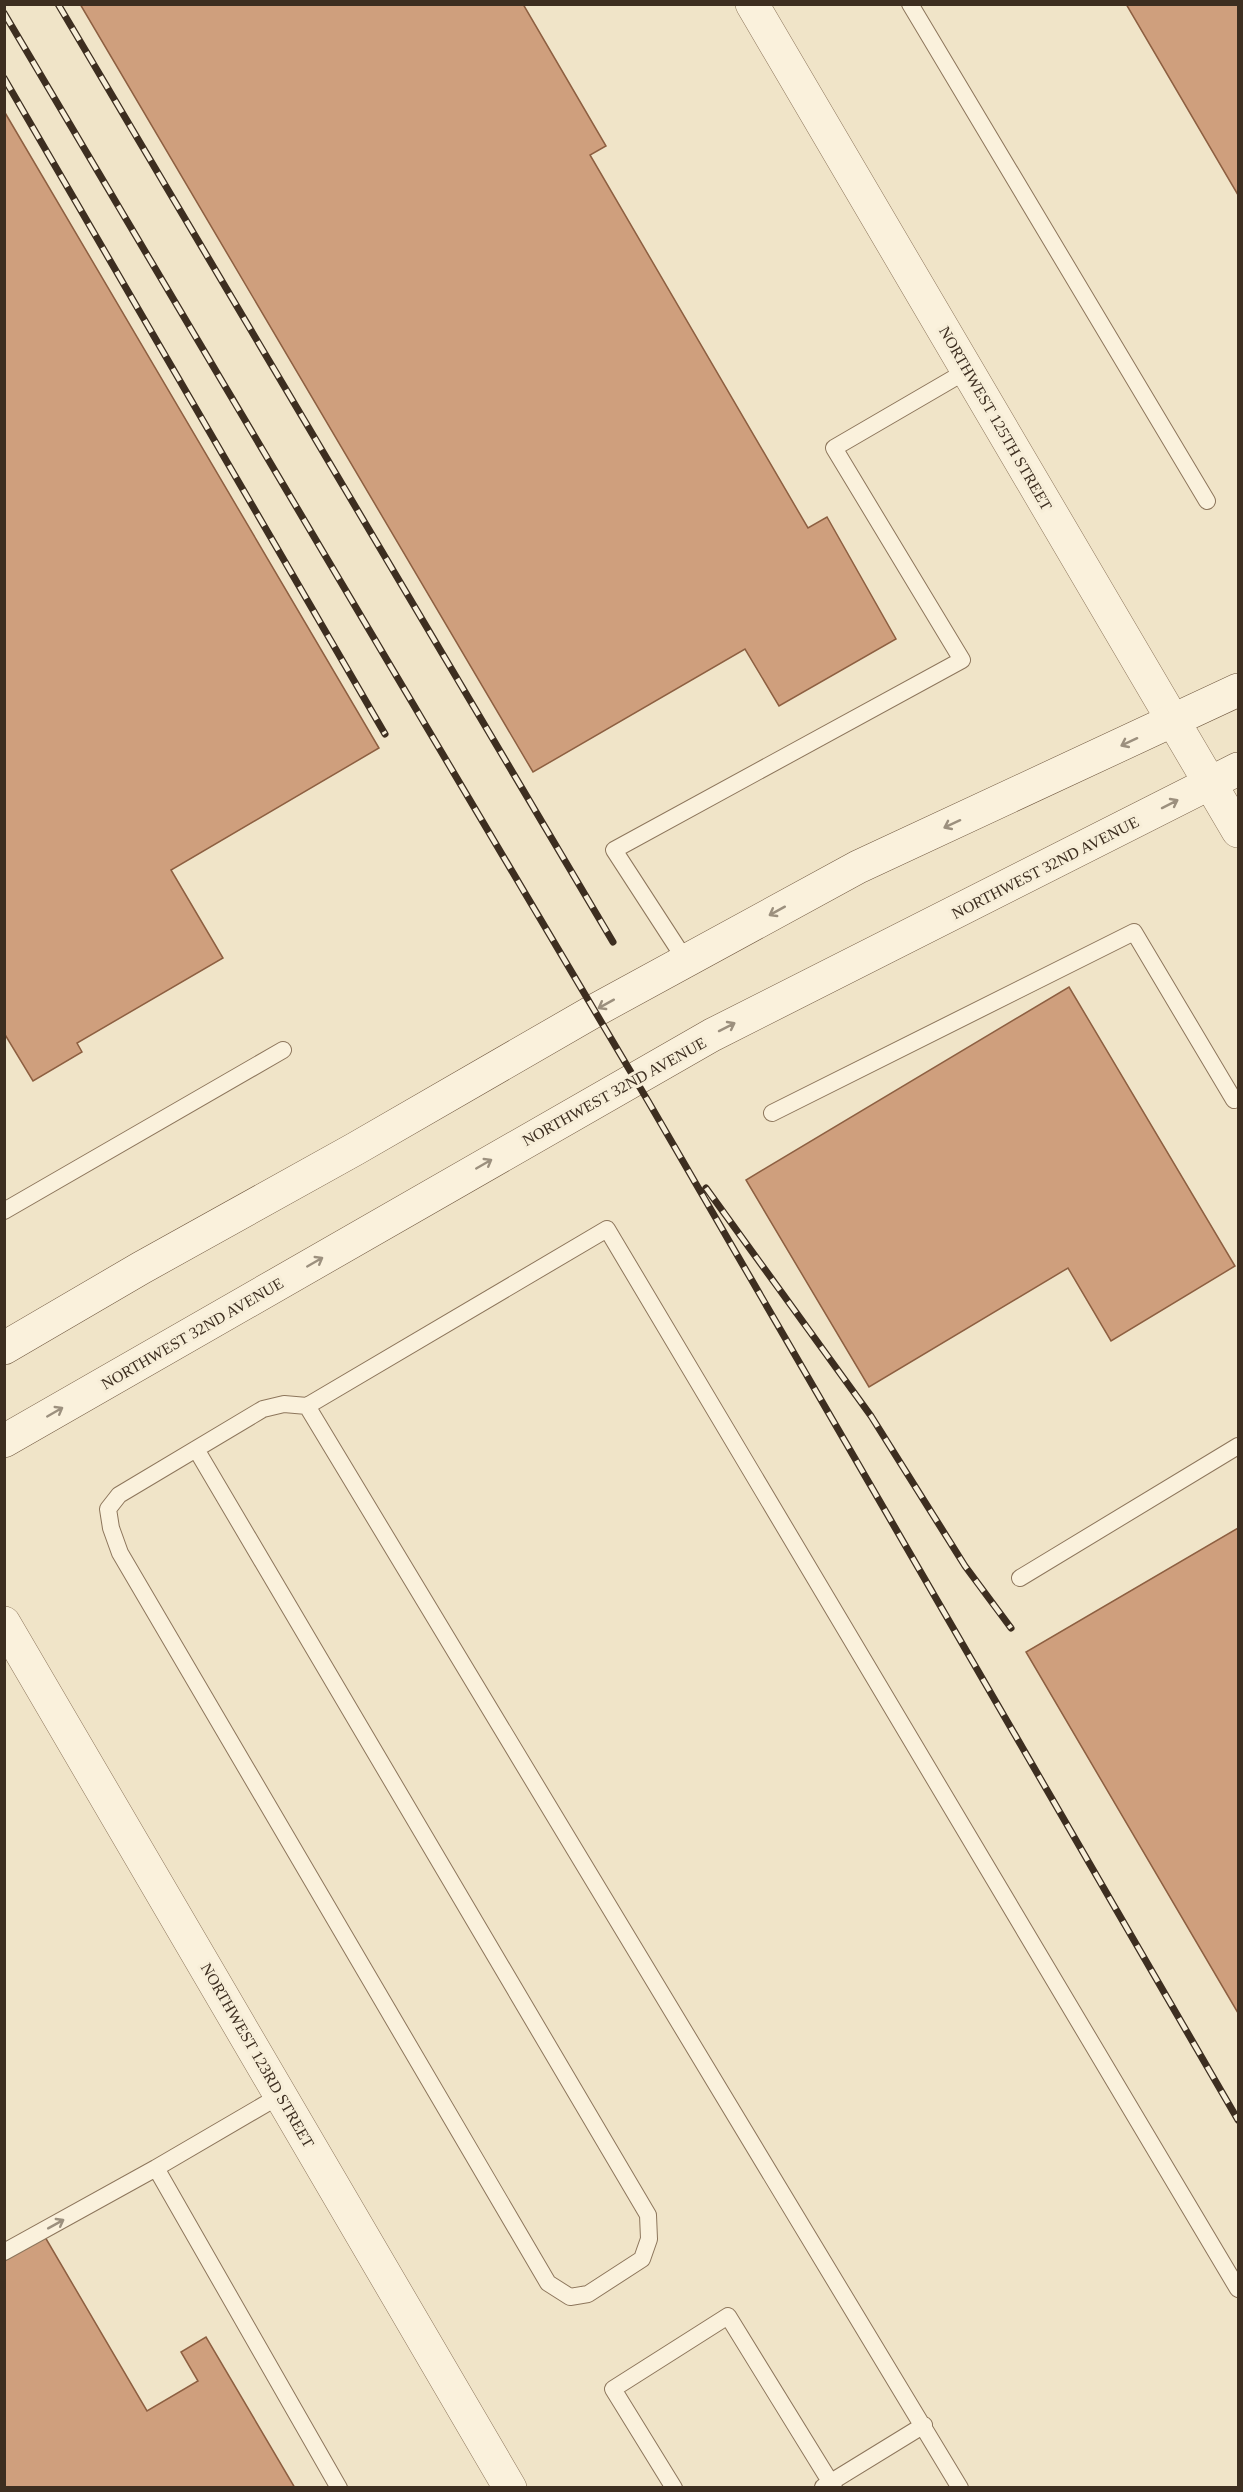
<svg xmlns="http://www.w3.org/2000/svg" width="1243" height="2492" font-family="'Times New Roman',serif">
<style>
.building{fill:#cf9f7d;stroke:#8d5f41;stroke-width:1.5}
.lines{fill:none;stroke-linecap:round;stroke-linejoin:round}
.lane-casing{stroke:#8d765c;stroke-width:18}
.street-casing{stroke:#8d765c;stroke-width:34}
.secondary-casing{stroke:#6f573f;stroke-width:34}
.lane{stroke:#faf1dc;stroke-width:16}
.street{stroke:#faf1dc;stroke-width:33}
.secondary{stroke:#faf1dc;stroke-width:33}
.rail-casing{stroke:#3d2e20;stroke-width:7}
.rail{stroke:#f7eed8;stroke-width:4.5;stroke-dasharray:14;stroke-linecap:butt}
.oneway{stroke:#9c907e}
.labels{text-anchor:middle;stroke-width:6;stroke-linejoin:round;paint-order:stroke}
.street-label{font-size:16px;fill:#3d2e20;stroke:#f7eed8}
</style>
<rect width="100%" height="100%" fill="#f0e4c8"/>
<path class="building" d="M80 4H523L606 146 590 155 808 528 827 517 896 639 779 706 745 649 533 772Z
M1126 4H1238V195Z
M4 111 379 748 171 870 223 958 77 1043 82 1052 33 1081 4 1033Z
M1069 987 1235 1266 1111 1341 1068 1268 869 1387 746 1180Z
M1238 1528V2013L1026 1652Z
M45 2237 147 2411 198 2381 181 2352 206 2337 295 2488H4V2261Z"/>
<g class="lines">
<defs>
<path id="lane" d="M910 4 1207 501
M686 961 614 850 962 660 834 448 968 370
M772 1113 1134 932 1234 1100 1238 1098
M4 1211 283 1050
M196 1449 648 2215 649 2239 642 2259 588 2294 570 2297 548 2283 120 1553 111 1528 108 1509 119 1495 263 1409 284 1404 307 1406
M1020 1578 1238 1446
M281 2095 156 2168 339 2488
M4 2252 156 2168
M823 2487 924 2425
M674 2488 613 2389 728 2316 834 2488
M960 2488 307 1406 607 1229 1238 2289"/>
<path id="street" d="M752 4 1238 831
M4 1623 510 2488"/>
<path id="secondary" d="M4 1348 141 1268 355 1149 594 1011 858 867 1238 690
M4 1441 712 1035 1238 769"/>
</defs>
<use href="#lane" class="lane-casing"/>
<use href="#street" class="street-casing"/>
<use href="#secondary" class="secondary-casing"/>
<use href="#lane" class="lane"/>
<use href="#street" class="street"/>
<use href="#secondary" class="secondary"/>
<defs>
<path id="rail" d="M58 4 613 942
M4 13 648 1101 1238 2120
M4 78 385 734
M706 1188 871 1416 965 1566 1011 1628"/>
</defs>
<use href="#rail" class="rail-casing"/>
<use href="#rail" class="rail"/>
</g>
<defs><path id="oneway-shaft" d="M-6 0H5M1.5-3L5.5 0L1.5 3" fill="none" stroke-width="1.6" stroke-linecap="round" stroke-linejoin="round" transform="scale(1.5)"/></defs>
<g class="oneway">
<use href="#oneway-shaft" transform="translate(1129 742) rotate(155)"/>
<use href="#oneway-shaft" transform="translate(1170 804) rotate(-27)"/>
<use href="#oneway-shaft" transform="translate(952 824) rotate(155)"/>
<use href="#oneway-shaft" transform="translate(777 911) rotate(151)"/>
<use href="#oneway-shaft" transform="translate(606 1004) rotate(151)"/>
<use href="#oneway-shaft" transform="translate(727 1027) rotate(-27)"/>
<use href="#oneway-shaft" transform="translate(484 1164) rotate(-30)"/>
<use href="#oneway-shaft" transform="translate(315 1262) rotate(-30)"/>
<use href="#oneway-shaft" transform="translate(55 1412) rotate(-30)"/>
<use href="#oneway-shaft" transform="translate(56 2224) rotate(-29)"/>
</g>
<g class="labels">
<g class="street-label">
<text transform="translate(996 418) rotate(60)" y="6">NORTHWEST 125TH STREET</text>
<text transform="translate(1045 867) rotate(-27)" y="6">NORTHWEST 32ND AVENUE</text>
<text transform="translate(614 1091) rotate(-29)" y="6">NORTHWEST 32ND AVENUE</text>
<text transform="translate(192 1333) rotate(-30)" y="6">NORTHWEST 32ND AVENUE</text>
<text transform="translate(258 2055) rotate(60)" y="6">NORTHWEST 123RD STREET</text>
</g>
</g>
<rect width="1243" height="2492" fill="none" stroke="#3d2e20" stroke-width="12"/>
</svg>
